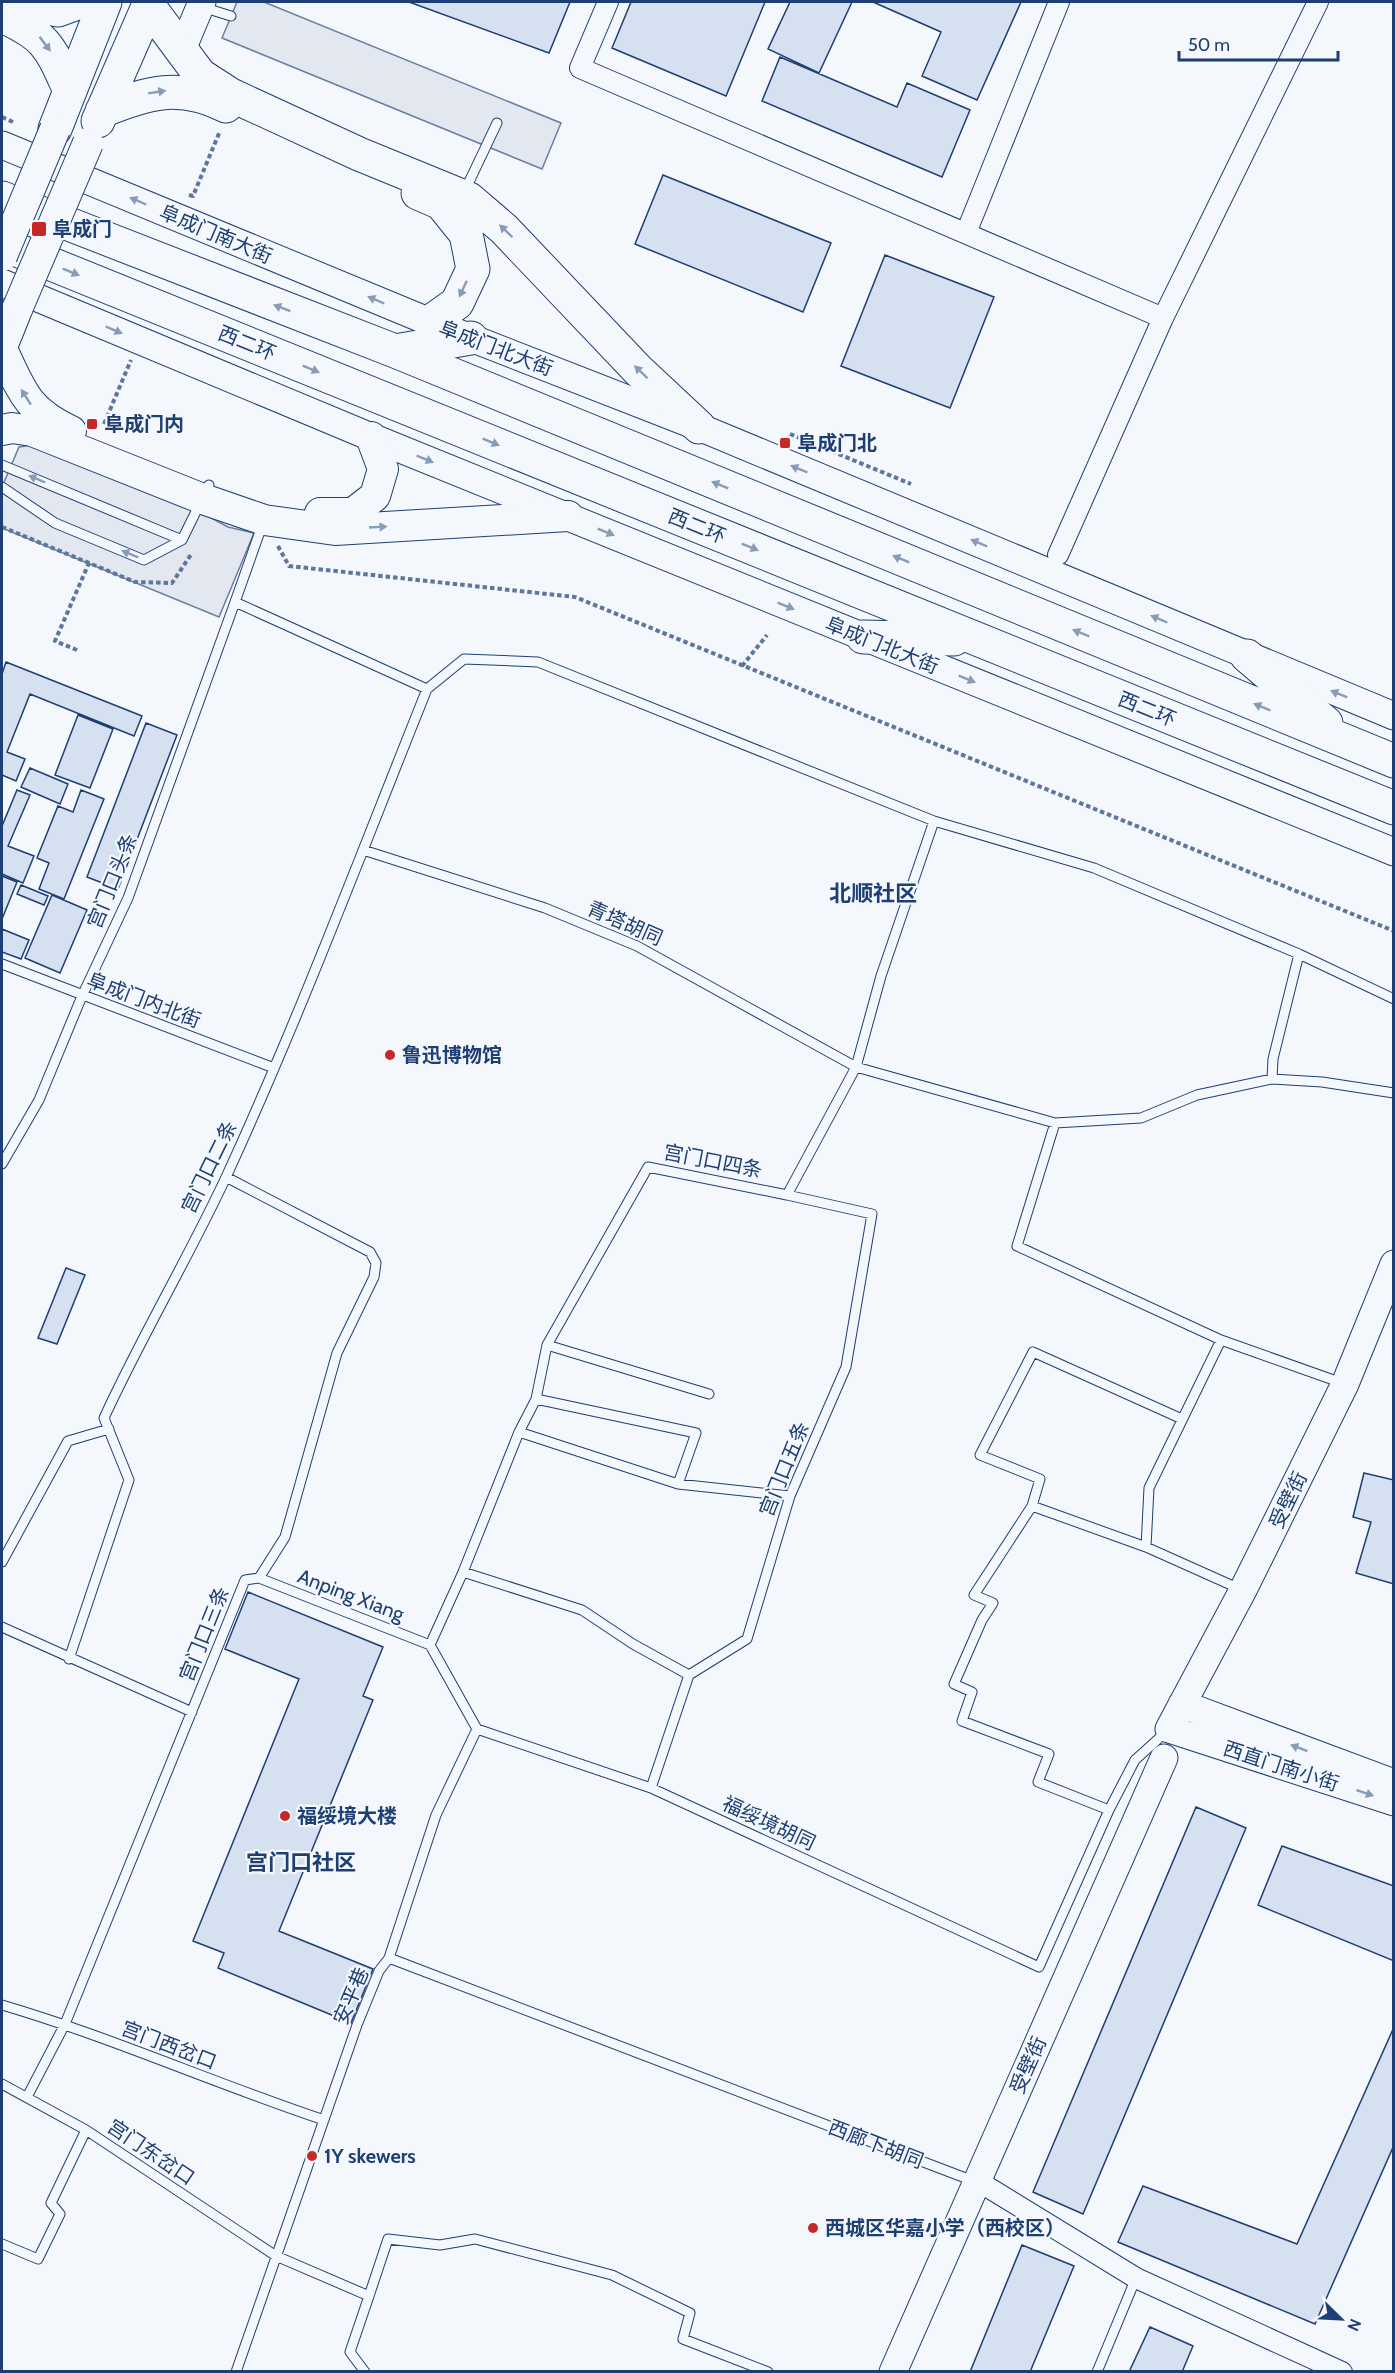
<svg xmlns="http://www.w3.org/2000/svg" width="1395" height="2373" font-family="Cabin,'Noto Sans SC',sans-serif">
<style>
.parking{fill:#e3e8f0;stroke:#687fa3;stroke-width:1.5}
.building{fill:#d5e0f0;stroke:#1d3f73;stroke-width:1.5}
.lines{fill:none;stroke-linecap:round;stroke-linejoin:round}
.lane-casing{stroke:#1d3f73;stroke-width:11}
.street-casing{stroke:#1d3f73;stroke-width:22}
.secondary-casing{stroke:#1d3f73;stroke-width:29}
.primary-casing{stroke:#1d3f73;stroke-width:32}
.highway-casing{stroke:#1d3f73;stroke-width:35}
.path{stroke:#5e769c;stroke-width:4;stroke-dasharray:4.5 3;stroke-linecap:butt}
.lane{stroke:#f4f7fb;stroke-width:9}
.street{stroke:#f4f7fb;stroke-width:20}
.secondary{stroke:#f4f7fb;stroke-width:27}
.primary{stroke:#f4f7fb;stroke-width:30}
.highway{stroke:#f4f7fb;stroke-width:33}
.primary-bridge-casing{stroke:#1d3f73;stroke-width:32;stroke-linecap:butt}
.primary-bridge{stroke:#f4f7fb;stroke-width:30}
.oneway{fill:#889bb7}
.poi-dot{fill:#c62828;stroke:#f4f7fb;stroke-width:2}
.labels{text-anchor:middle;stroke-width:4.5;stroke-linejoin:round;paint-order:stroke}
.poi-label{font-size:20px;font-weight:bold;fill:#1d3f73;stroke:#f4f7fb;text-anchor:start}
.street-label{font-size:20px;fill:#1d3f73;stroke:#f4f7fb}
.quarter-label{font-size:22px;font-weight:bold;fill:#1d3f73;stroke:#f4f7fb}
</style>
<rect width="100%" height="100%" fill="#f4f7fb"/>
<path class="parking" d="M237 2H264L561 123 542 169 222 38Z
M38 444 163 492 228 527 254 533 219 617 2 528V487L19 447Z"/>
<path class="building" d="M409 2H570L549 53Z
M631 2H765L726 96 612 48Z
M790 2H852L819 73 768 49Z
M873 2H1021L977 100 922 76 941 32Z
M780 57 897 107 907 83 970 110 942 177 762 101Z
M663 175 831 243 803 312 635 244Z
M885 255 994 297 950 408 841 366Z
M6 662 142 716 134 736 30 694 7 752 25 759 16 781 2 775V674Z
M78 715 113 729 90 788 55 775Z
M146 723 177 735 118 889 87 877Z
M30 768 68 784 60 804 21 787Z
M17 790 30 795 8 846 34 856 23 883 2 874V826Z
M81 790 104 799 64 899 39 889 49 863 37 858 58 806 73 812Z
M2 876 17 882 2 919Z
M21 885 48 896 44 905 17 894Z
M52 895 87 910 60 973 25 958Z
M2 929 29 940 21 959 2 952Z
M66 1268 85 1275 57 1344 38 1338Z
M1364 1473 1394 1480V1584L1356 1573 1371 1522 1353 1517Z
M248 1592 383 1647 363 1696 373 1700 279 1931 373 1969 351 2023 218 1968 224 1953 193 1941 299 1679 225 1649Z
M1196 1807 1246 1828 1083 2214 1033 2192Z
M1282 1846 1394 1886V1961L1258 1905Z
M1394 2027V2145L1315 2324 1118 2242 1143 2186 1297 2244Z
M1022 2245 1074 2266 1030 2372H970Z
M1150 2327 1193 2346 1182 2372H1129Z"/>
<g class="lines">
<defs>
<path id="lane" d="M202 7 231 16
M469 182 497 123
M2 465 182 540
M2 487 55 523 144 560 182 540 209 485
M263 523 235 602 427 689 464 659 538 662 934 821 1094 868 1299 954 1394 999
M363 850 545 908 637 946 856 1067 1055 1123 1141 1118 1197 1095 1272 1079
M1299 954 1273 1059 1272 1079 1322 1082 1394 1093
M2 964 274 1068
M1055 1123 1017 1246 1221 1340 1149 1488 1146 1547
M2 1164 39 1100 82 996 128 898 235 602
M1221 1340 1342 1383
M547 1345 709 1394
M536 1399 696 1433 678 1484
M519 1432 678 1484 790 1496
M1032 1506 1040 1479 980 1455 1033 1352 1182 1419
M2 1562 68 1441 109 1429
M463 1572 582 1610 633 1644 689 1675
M259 1578 430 1645
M2 1627 192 1712
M430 1645 463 1572 519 1432 536 1399 547 1345 648 1167 787 1195 856 1067 881 976 934 821
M69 1659 129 1480 104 1418C142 1335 189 1257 227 1175 300 1016 362 851 427 689
M477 1729 651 1788 1039 1967 1109 1810 1135 1760 1167 1731
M651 1788 689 1675 747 1639 790 1496 846 1367 872 1214 787 1195
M1109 1810 1038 1782 1049 1754 962 1721 972 1692 954 1684 982 1620 993 1603 974 1595 1032 1506 1146 1547 1240 1589
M389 1958 976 2182
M2 2005C111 2037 216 2084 324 2120
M2 2084 86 2130 276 2256 369 2296 350 2352 365 2372
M27 2097 65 2024 245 1580 259 1578 285 1537 337 1353 374 1277 376 1263 370 1252 226 1177
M2 2244 38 2259 60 2214 51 2203 86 2130
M369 2296 388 2239 440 2245 475 2239 612 2275 690 2313 683 2339 768 2372
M236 2372 357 2025 379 1971 389 1958 436 1815 477 1729 430 1645
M1097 2372 1136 2278"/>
<path id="street" d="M608 2 580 68 1163 318 1058 555
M966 233 1059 2
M1163 318 1318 2
M986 2186 1136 2278 1342 2372"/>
<path id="secondary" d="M181 52 202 2
M2 145 430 322 699 427 1394 716
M2 283 371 437 1394 852
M1394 1264 1345 1384 1243 1590 1169 1729 1394 1802
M1182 1704 1394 1783
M893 2372 1164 1758"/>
<path id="primary" d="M2 347 18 307
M2 349C22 391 26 410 71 431
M2 430 12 428 32 431 203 499 264 520 335 530 568 516
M320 513H353L375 496 383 469 371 437"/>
<path id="highway" d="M14 2 58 10 80 2
M148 5 200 75 231 95 359 154 469 199 504 229 638 370 699 427
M2 16C47 36 50 47 70 91
M102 111C148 92 179 83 226 106
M98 121 150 2
M55 129 105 2
M418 193 441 203 466 234 473 269 457 303 430 322
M2 198 395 351 1394 761
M2 244 1394 808
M395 351 471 338
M863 637 954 639
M1247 656 1326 723"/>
</defs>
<use href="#lane" class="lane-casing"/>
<use href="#street" class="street-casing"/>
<use href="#secondary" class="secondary-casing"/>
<use href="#primary" class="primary-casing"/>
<use href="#highway" class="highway-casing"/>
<path class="path" d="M2 117 13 122
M189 195 193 196 220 131
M104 424 131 360
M790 434 911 484
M2 527 135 582 172 583 192 553
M278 546 289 566 575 597 1394 931
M77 650 55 641 89 563
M742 666 767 635"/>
<use href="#lane" class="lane"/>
<use href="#street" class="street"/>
<use href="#secondary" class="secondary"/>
<use href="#primary" class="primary"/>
<use href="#highway" class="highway"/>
<defs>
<path id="primary-bridge" d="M2 256 55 129
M18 307 88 143"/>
</defs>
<use href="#primary-bridge" class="primary-bridge-casing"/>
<use href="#primary-bridge" class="primary-bridge"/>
</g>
<defs><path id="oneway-solid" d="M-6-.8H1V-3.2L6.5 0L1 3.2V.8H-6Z" transform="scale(1.5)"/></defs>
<g class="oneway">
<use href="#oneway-solid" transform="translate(45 44) rotate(53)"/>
<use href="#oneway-solid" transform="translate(157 92) rotate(-9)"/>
<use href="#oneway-solid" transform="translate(138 201) rotate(-157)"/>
<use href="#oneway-solid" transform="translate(506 231) rotate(-136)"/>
<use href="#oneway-solid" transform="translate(71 272) rotate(22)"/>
<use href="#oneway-solid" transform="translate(463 289) rotate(115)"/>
<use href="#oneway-solid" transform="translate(376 300) rotate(-157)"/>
<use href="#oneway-solid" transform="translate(282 308) rotate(-159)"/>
<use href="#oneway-solid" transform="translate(114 330) rotate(23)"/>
<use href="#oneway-solid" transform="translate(311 369) rotate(22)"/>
<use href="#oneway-solid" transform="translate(641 372) rotate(-136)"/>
<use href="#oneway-solid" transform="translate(26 397) rotate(-123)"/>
<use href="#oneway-solid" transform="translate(491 442) rotate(22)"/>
<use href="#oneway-solid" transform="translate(425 459) rotate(22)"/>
<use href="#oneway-solid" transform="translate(799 469) rotate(-158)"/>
<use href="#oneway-solid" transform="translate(37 479) rotate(-157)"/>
<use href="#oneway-solid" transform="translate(720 485) rotate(-158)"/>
<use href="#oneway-solid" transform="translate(378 527) rotate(-3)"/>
<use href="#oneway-solid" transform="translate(606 532) rotate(22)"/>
<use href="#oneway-solid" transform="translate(979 543) rotate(-157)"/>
<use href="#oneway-solid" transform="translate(750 547) rotate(22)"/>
<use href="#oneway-solid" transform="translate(130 554) rotate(-157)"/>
<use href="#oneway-solid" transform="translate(901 559) rotate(-158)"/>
<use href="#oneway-solid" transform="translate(786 606) rotate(22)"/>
<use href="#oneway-solid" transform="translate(1159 619) rotate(-157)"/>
<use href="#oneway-solid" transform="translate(1081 633) rotate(-158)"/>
<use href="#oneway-solid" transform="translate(967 679) rotate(22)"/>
<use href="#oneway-solid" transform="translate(1339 694) rotate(-158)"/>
<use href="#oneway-solid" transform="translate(1262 707) rotate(-158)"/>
<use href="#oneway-solid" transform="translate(1299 1748) rotate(-159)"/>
<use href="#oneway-solid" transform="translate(1365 1793) rotate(18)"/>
</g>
<g class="poi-dot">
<rect x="31" y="221" width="16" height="16" rx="3"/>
<rect x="86" y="418" width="12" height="12" rx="3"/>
<rect x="779" y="437" width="12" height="12" rx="3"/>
<circle cx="390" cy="1055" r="6"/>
<circle cx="285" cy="1816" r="6"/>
<circle cx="312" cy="2156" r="6"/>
<circle cx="813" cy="2228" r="6"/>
</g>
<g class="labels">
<g class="poi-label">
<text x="52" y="236">阜成门</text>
<text x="104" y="431">阜成门内</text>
<text x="797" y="450">阜成门北</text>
<text x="402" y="1062">鲁迅博物馆</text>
<text x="297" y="1823">福绥境大楼</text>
<text x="324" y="2163">1Y skewers</text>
<text x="825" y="2235">西城区华嘉小学（西校区）</text>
</g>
<g class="street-label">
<text transform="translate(216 234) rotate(23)" y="7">阜成门南大街</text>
<text transform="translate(247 343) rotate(22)" y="7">西二环</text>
<text transform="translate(496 348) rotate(21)" y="7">阜成门北大街</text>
<text transform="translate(697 526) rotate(22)" y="7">西二环</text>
<text transform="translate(882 645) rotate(22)" y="7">阜成门北大街</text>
<text transform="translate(1147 709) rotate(22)" y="7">西二环</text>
<text transform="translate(112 881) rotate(-68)" y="7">宫门口头条</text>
<text transform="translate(625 923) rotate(24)" y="7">青塔胡同</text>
<text transform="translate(144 1000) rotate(21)" y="7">阜成门内北街</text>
<text transform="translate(713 1161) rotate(11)" y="7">宫门口四条</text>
<text transform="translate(209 1167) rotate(-64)" y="7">宫门口二条</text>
<text transform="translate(784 1469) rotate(-68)" y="7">宫门口五条</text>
<text transform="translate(1288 1500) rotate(-64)" y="7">受壁街</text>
<text transform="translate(351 1595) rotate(21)" y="7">Anping Xiang</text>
<text transform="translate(204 1634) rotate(-68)" y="7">宫门口三条</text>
<text transform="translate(1281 1766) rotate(18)" y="7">西直门南小街</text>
<text transform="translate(769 1823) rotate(25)" y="7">福绥境胡同</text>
<text transform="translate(351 1996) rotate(-67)" y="7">安平巷</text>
<text transform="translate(169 2045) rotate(21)" y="7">宫门西岔口</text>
<text transform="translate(1028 2065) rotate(-66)" y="7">受壁街</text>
<text transform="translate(876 2144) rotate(21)" y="7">西廊下胡同</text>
<text transform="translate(151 2152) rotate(34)" y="7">宫门东岔口</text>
</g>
<g class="quarter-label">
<text x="873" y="901">北顺社区</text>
<text x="301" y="1870">宫门口社区</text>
</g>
</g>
<rect width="1395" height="2373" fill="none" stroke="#1d3f73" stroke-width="6"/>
<g transform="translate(1341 2319) rotate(114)" stroke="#f4f7fb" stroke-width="4.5" paint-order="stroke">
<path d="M0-4.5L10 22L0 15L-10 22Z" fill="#1d3f73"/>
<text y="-9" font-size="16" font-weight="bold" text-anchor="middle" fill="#1d3f73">N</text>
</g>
<path d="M1179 51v9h159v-9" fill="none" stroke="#1d3f73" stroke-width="3"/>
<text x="1188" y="51" font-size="18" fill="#1d3f73" stroke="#f4f7fb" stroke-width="4.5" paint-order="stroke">50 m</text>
</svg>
